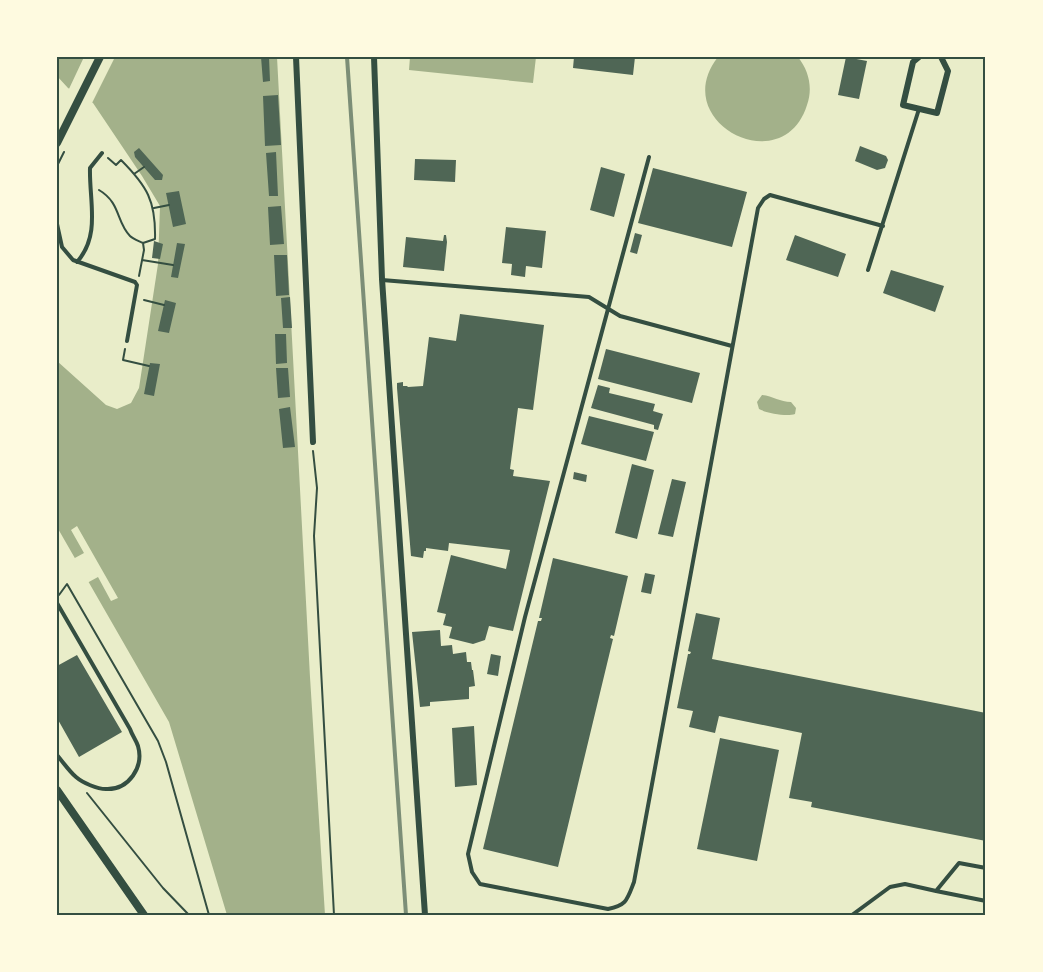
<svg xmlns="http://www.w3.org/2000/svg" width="1043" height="972" font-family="'Roboto Serif',serif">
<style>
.water{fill:#a3b18a}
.pier{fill:#e9edc9}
.building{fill:#4f6655}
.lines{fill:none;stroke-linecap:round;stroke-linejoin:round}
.path{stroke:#344e41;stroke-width:2}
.service{stroke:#344e41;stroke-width:4}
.minor{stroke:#344e41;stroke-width:6}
.tertiary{stroke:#344e41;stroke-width:8}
.rail{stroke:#7c8e77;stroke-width:4}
.neatline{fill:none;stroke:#344e41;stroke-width:2}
</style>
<rect width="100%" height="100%" fill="#e9edc9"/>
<path class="water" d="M57 57H277L310 677 325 915H227L169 722 57 527V361L106 405 117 409 131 403 139 388 158 264 160 206 142 176 93 103 68 88 57 76Z
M410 57H536L533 83 409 70Z
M718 57H798C809 71 813 88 807 105 783 182 667 122 718 57Z
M762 395C773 396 780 402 791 402L796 408 795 414C787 417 766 413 759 409L757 402Z"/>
<path class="pier" d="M84 57H115L91 105 68 91Z
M77 526 118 598 111 601 98 577 87 583 73 559 84 553 71 530Z"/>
<path class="building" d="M261 57H269L270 81 263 82Z
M574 57H635L633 75 573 68Z
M846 57 867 61 859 99 838 95Z
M278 95 281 145 265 146 263 96Z
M860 146 886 156 888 160 885 168 877 170 855 161Z
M139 148 163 175 162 180H155L135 157 134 152Z
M276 152 278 196H269L266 153Z
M415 159 456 160 455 182 414 180Z
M601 167 625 174 614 217 590 210Z
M653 168 747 192 732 247 638 223Z
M179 191 186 224 173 227 166 193Z
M281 206 284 244 270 245 268 207Z
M506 227 546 231 542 268 526 266 525 277 511 275 512 264 502 263Z
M635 233 642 235 637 254 630 252Z
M444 235H446L447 242 444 271 403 267 406 237 443 241Z
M795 235 846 254 838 277 786 260Z
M154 241 163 244 160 259 152 258Z
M177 243 185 244 178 278 171 277Z
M274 255H287L289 295 276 296Z
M891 270 944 286 935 312 883 293Z
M290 297 292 328H283L281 298Z
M165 300 176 303 169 333 158 331Z
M460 314 544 325 533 410 518 408 510 469 514 470 513 476 550 481 513 631 489 626 485 640 473 644 449 638 452 627 443 625 446 614 437 612 451 555 506 569 510 550 449 543 448 551 426 548V551H424L423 558 411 556 397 388V383L403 382V386H407L408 387 423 386 429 337 456 341Z
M275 334H286L287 363 276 364Z
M606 349 700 373 692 403 598 379Z
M150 363 160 364 154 396 144 394Z
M276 368H288L290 397 278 398Z
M598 385 610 388 609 393 655 404 653 411 663 414 658 430 654 429V425L591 408Z
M290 407 295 447 283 448 279 409Z
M589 416 654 432 646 461 581 444Z
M632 464 654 470 637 539 615 533Z
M574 472 587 475 586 482 573 479Z
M672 479 686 482 673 537 658 534Z
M553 558 628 576 614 636 611 635 610 638 613 639 558 867 483 849 538 621H541L542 618H539Z
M645 573 655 575 651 594 641 592Z
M696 613 720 618 712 659 986 713V841L811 807 812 802 789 798 802 733 719 716 715 733 689 727 693 711 677 708 688 654H690L691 652 688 651Z
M440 630 441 646 452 645 453 654 466 652 467 662H471L472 670H473L475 686 469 687V699L430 702V706L420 707 412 632Z
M491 654 501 656 498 676 487 674Z
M77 655 122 732 79 757 57 718V666Z
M474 726 477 785 455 787 452 728Z
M720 738 779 750 757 861 697 849Z"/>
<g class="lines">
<path class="path" d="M108 158 116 165 121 160C147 186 156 201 155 239L143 243
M57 166 64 152
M134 174 144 167
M99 190C121 203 116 222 130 236 133 239 139 241 143 243L144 250 139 276
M154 208 169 205
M142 260 173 265
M144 300 164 305
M125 349 123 360 149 366
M313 451 317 488 314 536 334 915
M59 595 67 584 158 741 166 762 209 915
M87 793 163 888 189 915"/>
<path class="service" d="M649 157 525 617 468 854 472 872 480 884 608 909C627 905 627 900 634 882L758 208 764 199 770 195 883 226
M57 224 62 247 73 260 135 282 137 285 127 341
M77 262C101 235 89 201 90 168L102 153
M868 270 919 109
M382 280 589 297 620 316 732 346
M57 603 130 729C132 735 136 740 138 746 144 767 129 790 106 789 97 789 83 783 76 777 69 771 63 762 57 755
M936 891 986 901
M852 915 890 887 905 884 936 891 959 863 986 868"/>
<path class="minor" d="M296 57 313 442
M374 57 382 279 425 915
M919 57 913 62 903 105 937 113 948 71 941 57"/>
<path class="tertiary" d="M57 143 100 57
M57 790 144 915"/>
<path class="rail" d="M347 57 406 915"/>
</g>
<rect width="1043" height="972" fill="none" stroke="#fefae0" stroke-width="117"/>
<rect x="58" y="58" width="926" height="856" class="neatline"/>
</svg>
